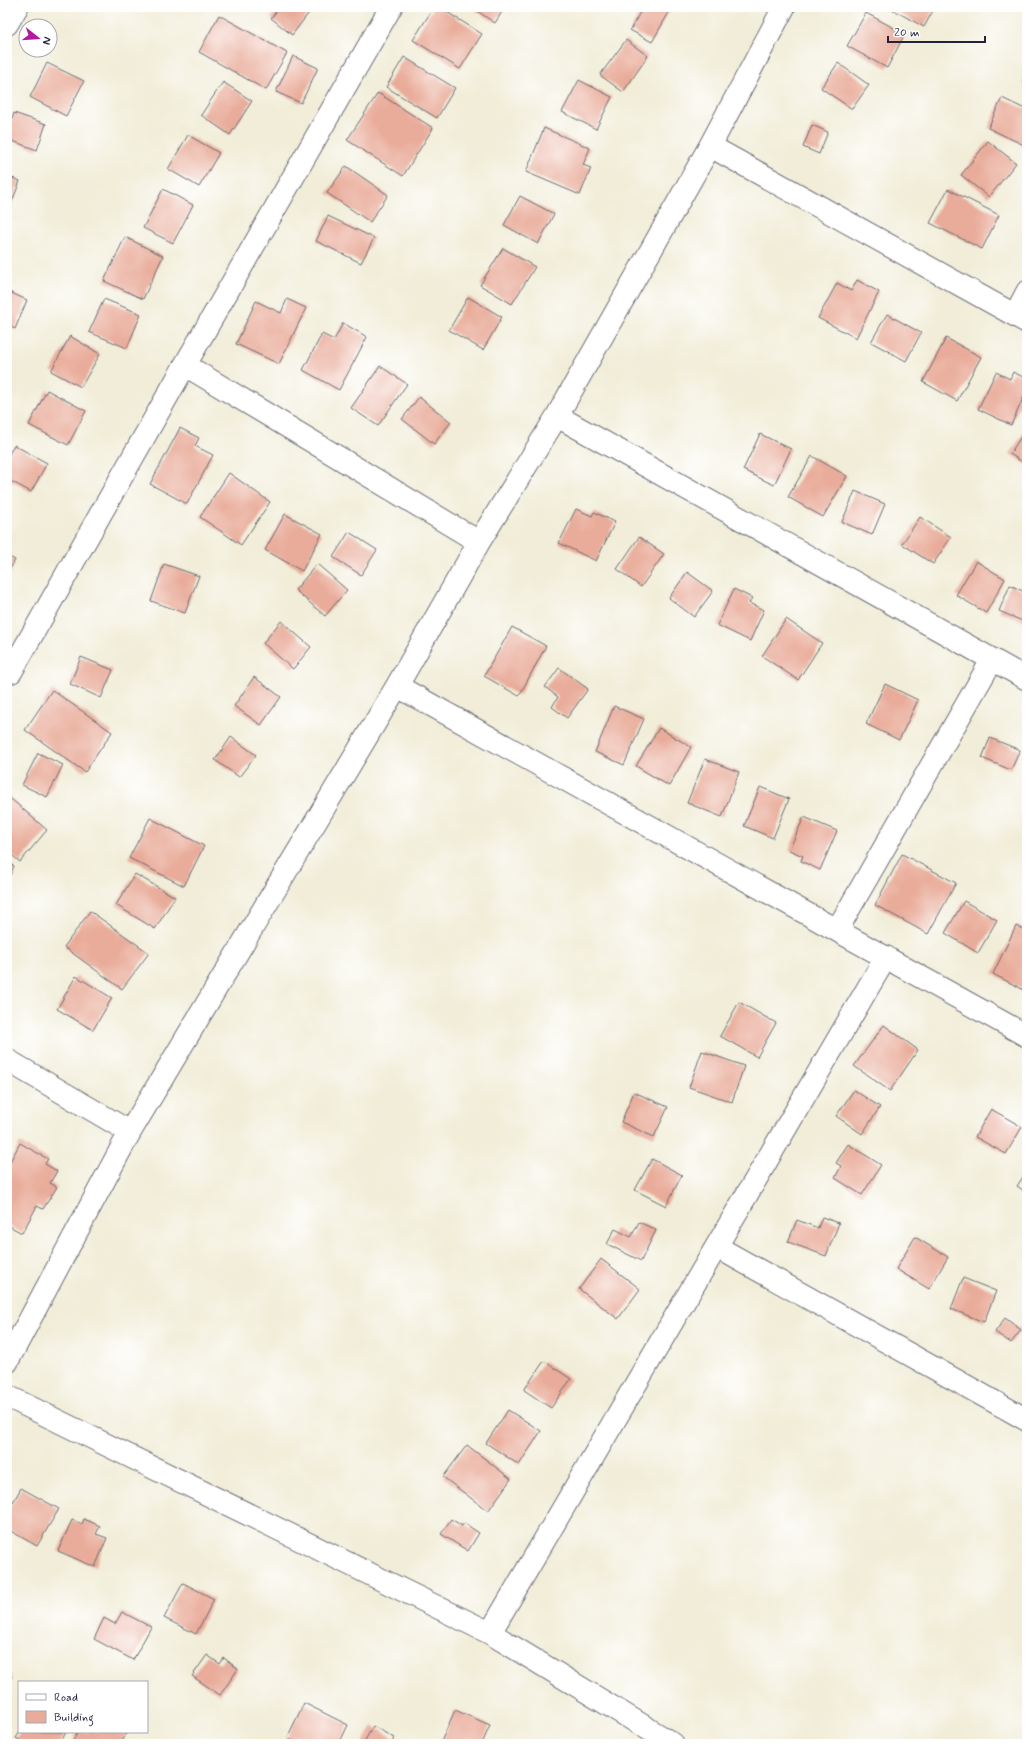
<svg xmlns="http://www.w3.org/2000/svg" width="1034" height="1751" font-family="Mynerve,sans-serif">
<style>
.building{fill:#e9ac9a}
.lines{fill:none;stroke-linecap:round;stroke-linejoin:round}
.minor-casing{stroke:#6a6972;stroke-width:24}
.minor{stroke:#fff;stroke-width:22}
</style>
<rect width="100%" height="100%" fill="#fff"/>
<filter id="ink" filterUnits="userSpaceOnUse"><feTurbulence type="fractalNoise" baseFrequency=".025" numOctaves="2"/><feDisplacementMap in="SourceGraphic" scale="8" xChannelSelector="R" yChannelSelector="G"/><feConvolveMatrix kernelMatrix="1 2 1 2 8 2 1 2 1" color-interpolation-filters="sRGB"/></filter>
<filter id="wash" filterUnits="userSpaceOnUse"><feTurbulence type="fractalNoise" baseFrequency=".012" numOctaves="4" result="noise"/><feDisplacementMap in="SourceGraphic" scale="16" xChannelSelector="R" yChannelSelector="G"/><feGaussianBlur stdDeviation="0.9" result="paint"/><feColorMatrix in="noise" values="0 0 0 0 0 0 0 0 0 0 0 0 0 0 0 0 0 1.4 0 .05"/><feComposite in="paint" operator="in"/></filter>
<g filter="url(#wash)">
<rect width="100%" height="100%" fill="#f1edd8"/>
<g id="blocks">
<path class="building" d="M280 7H307L311 10 292 35 271 18Z
M434 7H439L482 34 460 69 413 40Z
M471 7H505L495 23Z
M643 7H672L652 42 630 30Z
M888 7H935L924 27Z
M866 13 905 34 887 68 847 46Z
M219 15 287 53 266 90 199 52Z
M626 40 648 56 623 92 600 75Z
M293 56 318 68 301 103 276 92Z
M404 57 455 88 437 118 386 87Z
M47 63 84 81 66 116 30 97Z
M838 63 869 85 852 109 821 88Z
M1027 72V83L1023 81Z
M579 80 612 97 596 129 562 112Z
M223 82 252 101 230 135 201 115Z
M378 93 433 128 403 176 347 140Z
M1002 98 1027 110 1026 146 988 128Z
M14 113 46 124 37 150 7 139V134Z
M812 125 828 132 819 154 803 147Z
M544 128 590 148 583 165 591 168 580 195 526 172Z
M188 135 219 153 199 187 168 169Z
M988 141 1016 163 989 197 961 175Z
M346 166 388 195 370 222 327 193Z
M7 176 20 181 7 215Z
M163 189 193 205 173 243 143 228Z
M948 189 999 215 982 249 930 223Z
M520 196 554 214 538 244 504 225Z
M328 216 374 238 361 263 316 241Z
M125 237 163 256 143 299 104 281Z
M503 248 535 267 512 304 480 285Z
M857 280 879 292 856 338 818 318 837 283 851 291Z
M7 291 27 300 15 329 7 325Z
M468 297 502 317 483 350 449 330Z
M104 299 141 314 127 348 89 332Z
M287 299 306 308 279 364 236 344 256 301 281 313Z
M887 314 921 333 906 361 871 342Z
M343 323 367 337 339 390 303 370 322 334 334 340Z
M70 336 100 354 81 387 51 371Z
M946 338 981 357 957 401 923 382Z
M380 366 407 384 378 426 351 408Z
M996 372 1010 379 1013 372 1027 379V390L1011 425 978 409Z
M47 390 86 411 68 445 29 425Z
M419 397 451 422 434 444 402 419Z
M1027 427V465L1010 454Z
M180 428 199 438 195 446 213 455 187 504 150 484Z
M760 434 791 449 774 485 743 470Z
M14 445 47 463 31 492 7 479V458Z
M812 456 847 476 823 517 788 497Z
M229 473 270 502 241 545 200 517Z
M855 491 885 504 872 535 842 522Z
M576 509 592 516 594 512 615 522 596 561 559 543Z
M285 514 322 534 302 571 265 550Z
M920 517 951 537 933 564 902 544Z
M349 532 377 550 361 575 333 557Z
M639 537 664 554 641 587 617 569Z
M7 556 15 560 7 575Z
M976 561 1005 579 986 613 956 595Z
M164 564 199 576 185 613 151 601Z
M317 564 347 590 325 616 295 590Z
M687 572 713 591 694 617 669 598Z
M1010 585 1027 593V623L999 611Z
M734 589 752 598 749 603 764 610 750 641 717 625Z
M786 619 822 643 798 680 762 656Z
M281 621 311 647 293 669 263 643Z
M512 627 546 646 519 696 484 676Z
M81 657 113 670 101 698 70 684Z
M559 668 588 689 567 718 552 707 558 697 545 687Z
M254 677 281 697 261 725 234 706Z
M885 684 918 700 899 740 866 724Z
M52 690 112 732 85 772 25 730Z
M614 706 644 719 624 765 595 752Z
M659 728 691 747 669 786 636 766Z
M231 737 256 755 239 777 215 760Z
M990 738 1020 750 1011 770 982 758Z
M38 753 63 765 47 797 22 785Z
M705 759 739 772 722 817 687 803Z
M760 787 789 799 773 838 744 826Z
M10 798 47 830 20 862 7 851V801Z
M804 817 837 831 820 870 801 861 803 856 789 850Z
M150 818 204 846 184 886 129 858Z
M902 854 956 883 928 934 875 905Z
M7 863 14 866 7 882Z
M135 874 175 897 155 929 116 905Z
M964 901 997 920 978 953 945 933Z
M90 911 149 953 122 989 64 947Z
M1016 926 1027 931V984L1024 990 993 974Z
M76 976 112 998 93 1030 57 1009Z
M739 1002 776 1023 757 1057 720 1036Z
M884 1025 918 1050 890 1091 854 1066Z
M702 1051 744 1066 732 1102 689 1087Z
M854 1090 880 1107 862 1134 836 1116Z
M634 1092 668 1107 654 1137 621 1122Z
M991 1109 1022 1127 1006 1154 975 1137Z
M20 1143 48 1159 45 1164 57 1171 50 1183 57 1187 43 1209 37 1206 22 1233 7 1225V1167Z
M848 1144 881 1165 862 1195 835 1178 841 1166 836 1163Z
M652 1159 682 1175 666 1206 635 1190Z
M1027 1171V1193L1017 1186Z
M822 1217 839 1223 826 1256 788 1242 797 1220 818 1228Z
M639 1222 656 1230 641 1261 607 1244 615 1229 631 1237Z
M915 1237 948 1257 929 1289 896 1269Z
M601 1259 640 1289 618 1319 579 1289Z
M963 1278 996 1291 984 1322 951 1309Z
M1005 1318 1021 1330 1011 1343 995 1332Z
M544 1361 571 1379 551 1408 524 1390Z
M508 1410 541 1431 519 1465 486 1443Z
M467 1445 511 1479 488 1511 443 1477Z
M21 1488 59 1509 37 1546 7 1529V1513Z
M84 1519 100 1526 96 1534 107 1538 95 1567 58 1551 72 1520 82 1524Z
M451 1519 462 1526 464 1523 479 1533 468 1551 441 1534Z
M183 1583 214 1599 196 1634 164 1618Z
M122 1612 151 1627 133 1660 94 1639 104 1618 115 1624Z
M207 1655 220 1664 224 1658 238 1669 220 1695 192 1676Z
M7 1674 12 1676 7 1688Z
M304 1703 348 1725 339 1744H299L287 1738Z
M455 1710 490 1725 482 1744H440Z
M373 1726 394 1738 391 1744H363Z
M20 1732H66L60 1744H27L16 1738Z
M77 1732H127L121 1744H72Z"/>
</g>
</g>
<g filter="url(#ink)">
<use href="#blocks" fill-opacity="0" stroke="#6a6972" stroke-width="1"/>
<g class="lines">
<defs>
<path id="minor" d="M7 24 17 7
M710 146 1027 322
M1015 315 1027 292
M185 365 479 542
M557 416 1027 679
M11 672 185 365 391 7
M397 686 1027 1036
M837 930 992 660
M7 1060 130 1132
M717 1247 1027 1420
M7 1362 130 1132 397 686 479 542 557 416 710 146 784 7
M7 1396 490 1633 673 1744
M490 1633 886 957"/>
</defs>
<use href="#minor" class="minor-casing"/>
<use href="#minor" class="minor"/>
</g>
</g>
<rect width="1034" height="1751" fill="none" stroke="#fff" stroke-width="24"/>
<rect x="18" y="1681" width="130" height="52" fill="#ffffff" stroke="#a7a7b1"/>
<rect x="26" y="1694" width="20" height="6" fill="#ffffff" stroke="#a7a7b1"/>
<text x="54" y="1701" font-size="12" fill="#22223b">Road</text>
<rect x="26" y="1711" width="20" height="12" fill="#e9ac9a" stroke="#a7a7b1"/>
<text x="54" y="1721" font-size="12" fill="#22223b">Building</text>
<g transform="translate(38 38) rotate(107)"><circle r="19" fill="#ffffff" stroke="#a7a7b1"/>
<path d="M0-3L7 15L0 10L-7 15Z" fill="#b5179e"/>
<text y="-6" font-size="11" font-weight="bold" text-anchor="middle" fill="#22223b">N</text>
</g>
<path d="M888 36v6h97v-6" fill="none" stroke="#22223b" stroke-width="2"/>
<text x="894" y="36" font-size="12" fill="#22223b" stroke="#ffffff" stroke-width="3" paint-order="stroke">20 m</text>
</svg>
